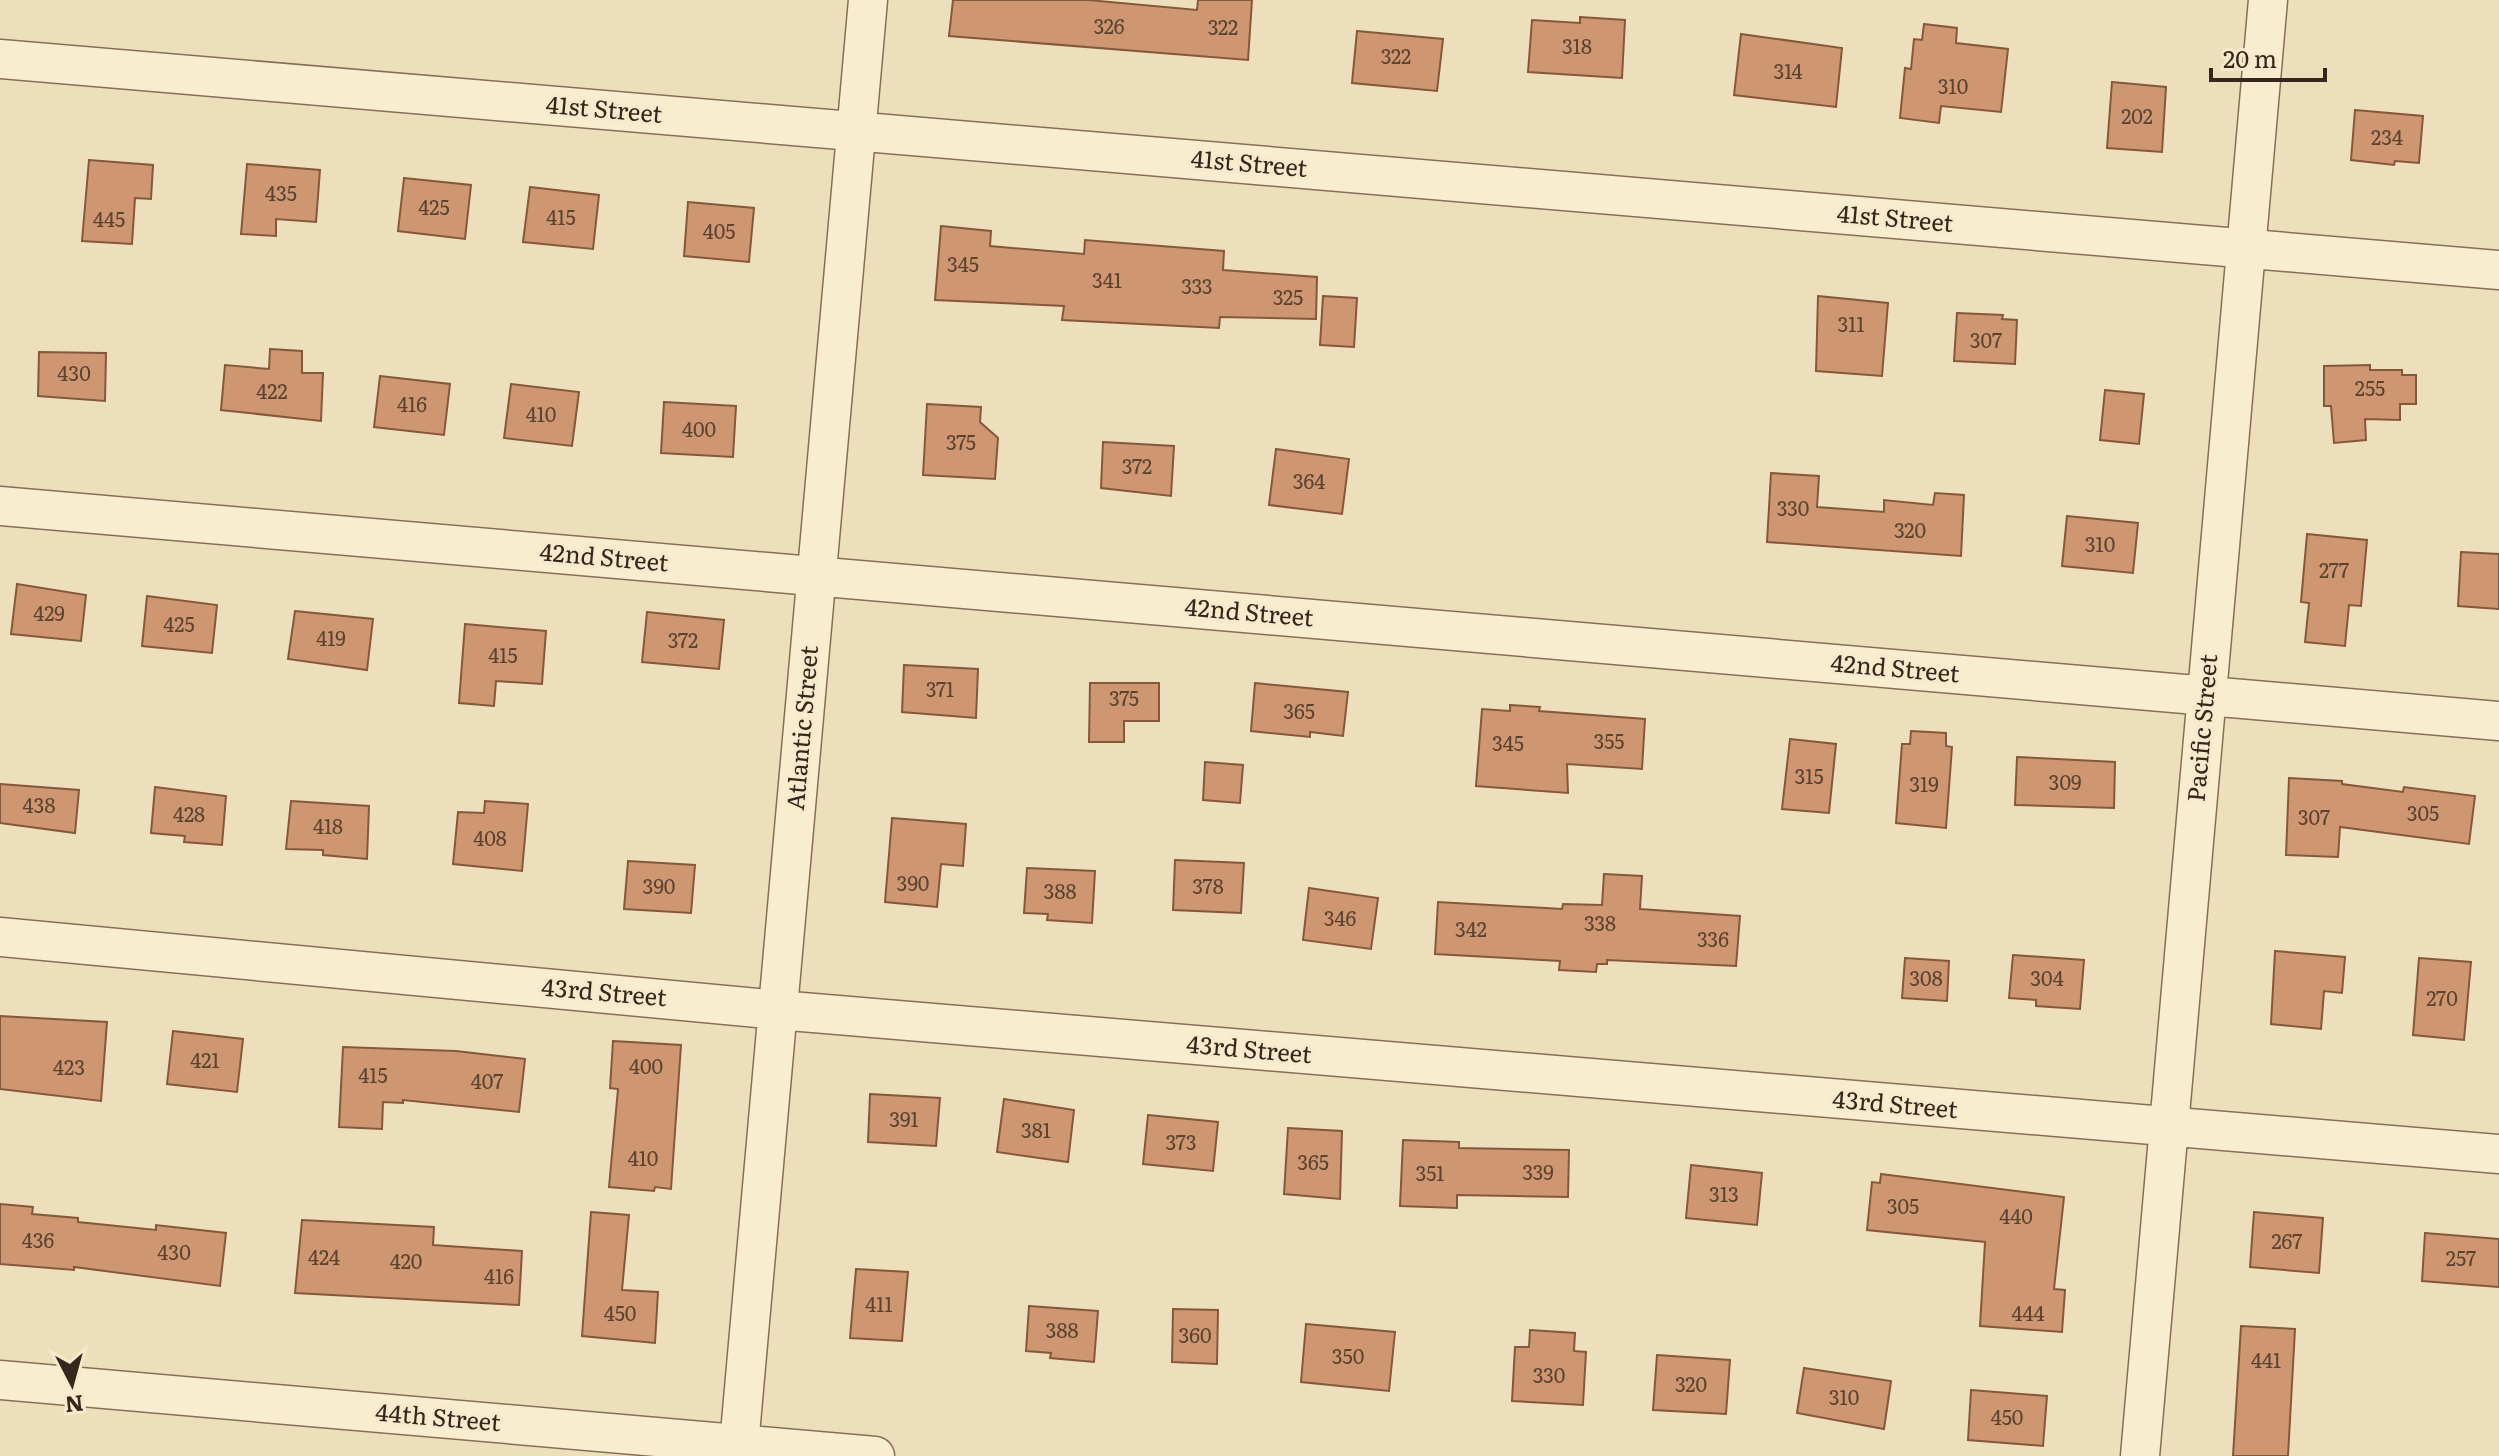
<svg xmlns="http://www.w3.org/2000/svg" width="2499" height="1456" font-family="Literata,serif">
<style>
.building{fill:#ce9771;stroke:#86583b;stroke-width:2}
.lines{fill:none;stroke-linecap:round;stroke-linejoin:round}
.minor-casing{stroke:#866f56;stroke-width:41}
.minor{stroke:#f9edd0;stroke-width:38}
.labels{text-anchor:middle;stroke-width:6;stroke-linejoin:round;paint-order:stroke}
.number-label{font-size:20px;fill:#5b4330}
.street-label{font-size:24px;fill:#35271b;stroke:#f6e9cc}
</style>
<rect width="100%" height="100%" fill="#eedfbc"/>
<path class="building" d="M953 0H1088L1197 10 1198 0H1252L1248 60 949 36Z
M1580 17 1625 20 1622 78 1528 72 1532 20 1580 23Z
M1924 24 1957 28 1956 43 2008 49 2001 112 1941 106 1939 123 1900 118 1905 68 1911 69 1914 39 1922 40Z
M1357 31 1443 39 1437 91 1352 83Z
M1741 34 1842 48 1836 107 1734 95Z
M2112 82 2166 87 2162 152 2107 148Z
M2355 110 2423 116 2419 163 2395 161 2394 165 2351 160Z
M89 160 153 165 151 199 135 198 132 244 82 241Z
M247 164 320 170 316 222 276 219V236L241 234Z
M404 178 471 185 465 239 398 231Z
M530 187 599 195 593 249 523 242Z
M688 202 754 208 749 262 684 256Z
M941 226 991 231 990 246 1084 254 1085 240 1224 251 1223 270 1317 277 1316 319 1220 317 1219 328 1062 320 1064 306 935 300Z
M1323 296 1357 298 1354 347 1320 345Z
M1818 296 1888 303 1882 376 1816 371Z
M1957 313 2003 315 2002 319 2017 320 2015 364 1954 361Z
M270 349 302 351V373H323L321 421 221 410 225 365 269 369Z
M39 352 106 353 105 401 38 396Z
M2370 365V370H2402V375H2416V404H2400V420L2365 419 2366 440 2334 443 2331 406H2324V366Z
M380 376 450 384 444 435 374 427Z
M511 384 579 392 572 446 504 438Z
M2105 390 2144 394 2139 444 2100 440Z
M664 402 736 406 733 457 661 453Z
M927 404 981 407 980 422 998 438 995 479 923 475Z
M1103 442 1174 446 1171 496 1101 488Z
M1276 449 1349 459 1342 514 1269 505Z
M1771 473 1819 476 1817 507 1884 512V500L1933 505 1935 493 1964 495 1961 556 1767 542Z
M2067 516 2138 523 2133 573 2062 566Z
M2307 534 2367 540 2361 606 2349 605 2345 646 2305 642 2309 603 2301 602Z
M2461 552 2499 554V609L2458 606Z
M17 584 86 595 81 641 11 634Z
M147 596 217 605 212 653 142 646Z
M295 611 373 619 367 670 288 659Z
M647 612 724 620 719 669 642 662Z
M465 624 546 631 542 684 496 681 494 706 459 703Z
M904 665 978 669 976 718 902 712Z
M1090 683H1159V721H1124V742H1089Z
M1255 683 1348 692 1343 736 1310 732V737L1251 731Z
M1510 705 1540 707 1539 711 1645 719 1642 769 1567 764 1568 793 1476 786 1482 709 1510 711Z
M1911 731 1946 733V746L1952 747 1946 828 1896 823 1902 744H1910Z
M1790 739 1836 744 1829 813 1782 809Z
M2017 757 2115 762 2114 808 2015 805Z
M1205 762 1243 765 1240 803 1203 800Z
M2289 778 2342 781V784L2403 792 2404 787 2475 796 2469 844 2340 827 2338 857 2286 855Z
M0 784 79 790 75 833 0 823Z
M155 787 226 796 222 845 184 842 185 836 151 833Z
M291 801 369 806 367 859 323 855V850L286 849Z
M485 801 528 804 522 871 453 864 458 812 484 813Z
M892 818 966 824 963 866 941 864 937 907 885 902Z
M1175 860 1244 863 1241 913 1173 910Z
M628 861 695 865 691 913 624 909Z
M1027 868 1095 871 1092 923 1047 920 1048 914 1024 913Z
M1604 874 1642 876 1640 909 1740 916 1736 966 1607 960V964H1597L1596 972 1559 970 1560 961 1435 954 1438 902 1562 909 1563 904 1602 905Z
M1309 888 1378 898 1371 949 1303 940Z
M2275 951 2345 957 2342 993 2324 991 2321 1029 2271 1024Z
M2013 955 2084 960 2080 1009 2036 1006V1000L2009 998Z
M1905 958 1949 961 1947 1001 1902 998Z
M2419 958 2471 962 2464 1040 2413 1035Z
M0 1016 107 1022 101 1101 0 1089Z
M173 1031 243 1039 237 1092 167 1084Z
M613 1041 681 1045 671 1189 655 1187 654 1191 609 1187 618 1089 610 1088Z
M343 1047 456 1051 525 1059 519 1112 403 1100V1103L383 1102 382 1129 339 1127Z
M870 1094 940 1098 936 1146 868 1142Z
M1004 1099 1074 1110 1068 1162 997 1152Z
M1148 1115 1218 1122 1213 1171 1143 1164Z
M1288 1128 1342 1131 1340 1199 1284 1194Z
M1403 1140 1459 1142V1148L1569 1150 1568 1197 1457 1195V1208L1400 1206Z
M1691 1165 1762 1173 1757 1225 1686 1218Z
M1881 1174 2064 1197 2054 1289 2065 1290 2062 1332 1980 1326 1985 1242 1867 1230 1872 1182 1880 1183Z
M0 1204 33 1207 32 1214 78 1218V1222L156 1230V1225L226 1233 220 1286 74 1267V1270L0 1264Z
M591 1212 629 1215 622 1290 658 1292 655 1343 582 1336Z
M2254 1212 2323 1218 2319 1273 2250 1267Z
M302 1220 434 1227 433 1245 522 1251 519 1305 295 1293Z
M2425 1233 2499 1239V1287L2422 1281Z
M856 1269 908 1272 902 1341 850 1338Z
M1029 1306 1098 1311 1094 1362 1050 1358 1051 1353 1026 1351Z
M1173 1309 1218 1310 1217 1364 1172 1362Z
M1306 1324 1395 1332 1389 1391 1301 1382Z
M2241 1326 2295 1329 2288 1456H2233Z
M1530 1330 1575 1333 1574 1351 1586 1352 1583 1405 1512 1401 1515 1347H1529Z
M1657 1355 1730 1360 1726 1414 1653 1410Z
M1804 1368 1891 1381 1884 1429 1797 1413Z
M1971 1390 2047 1396 2043 1446 1968 1440Z"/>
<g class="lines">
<defs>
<path id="minor" d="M0 59 2499 270
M0 506 2499 721
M0 937 778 1010 2499 1154
M0 1380 875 1456
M738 1456 868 0
M2140 1456 2268 0"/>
</defs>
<use href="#minor" class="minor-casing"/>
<use href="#minor" class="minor"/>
</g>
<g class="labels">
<g class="number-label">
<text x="1109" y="34">326</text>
<text x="1223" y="35">322</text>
<text x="1577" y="54">318</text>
<text x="1396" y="64">322</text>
<text x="1788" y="79">314</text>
<text x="1953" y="94">310</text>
<text x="2137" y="124">202</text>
<text x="2387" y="145">234</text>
<text x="281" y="201">435</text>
<text x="434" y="215">425</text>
<text x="561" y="225">415</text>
<text x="109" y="227">445</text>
<text x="719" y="239">405</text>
<text x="963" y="272">345</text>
<text x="1107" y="288">341</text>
<text x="1197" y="294">333</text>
<text x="1288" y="305">325</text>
<text x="1851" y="332">311</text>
<text x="1986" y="348">307</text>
<text x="74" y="381">430</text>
<text x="2370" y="396">255</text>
<text x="272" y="399">422</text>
<text x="412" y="412">416</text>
<text x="541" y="422">410</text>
<text x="699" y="437">400</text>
<text x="961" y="450">375</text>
<text x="1137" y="474">372</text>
<text x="1309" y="489">364</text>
<text x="1793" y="516">330</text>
<text x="1910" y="538">320</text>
<text x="2100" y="552">310</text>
<text x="2334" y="578">277</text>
<text x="49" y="621">429</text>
<text x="179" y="632">425</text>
<text x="331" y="646">419</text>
<text x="683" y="648">372</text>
<text x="503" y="663">415</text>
<text x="940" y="697">371</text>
<text x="1124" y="706">375</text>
<text x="1299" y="719">365</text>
<text x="1609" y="749">355</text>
<text x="1508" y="751">345</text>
<text x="1809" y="784">315</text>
<text x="2065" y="790">309</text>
<text x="1924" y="792">319</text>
<text x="39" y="813">438</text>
<text x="2423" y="821">305</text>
<text x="189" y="822">428</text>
<text x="2314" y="825">307</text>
<text x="328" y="834">418</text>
<text x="490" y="846">408</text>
<text x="913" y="891">390</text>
<text x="659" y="894">390</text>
<text x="1208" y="894">378</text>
<text x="1060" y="899">388</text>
<text x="1340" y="926">346</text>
<text x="1600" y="931">338</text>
<text x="1471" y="937">342</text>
<text x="1713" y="947">336</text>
<text x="1926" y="986">308</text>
<text x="2047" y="986">304</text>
<text x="2442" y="1006">270</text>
<text x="205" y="1068">421</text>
<text x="646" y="1074">400</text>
<text x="69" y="1075">423</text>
<text x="373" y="1083">415</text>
<text x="487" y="1089">407</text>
<text x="904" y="1127">391</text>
<text x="1036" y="1138">381</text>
<text x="1181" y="1150">373</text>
<text x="643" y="1166">410</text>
<text x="1313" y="1170">365</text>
<text x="1538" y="1180">339</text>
<text x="1430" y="1181">351</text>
<text x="1724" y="1202">313</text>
<text x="1903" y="1214">305</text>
<text x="2016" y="1224">440</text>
<text x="38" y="1248">436</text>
<text x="2287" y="1249">267</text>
<text x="174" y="1260">430</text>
<text x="324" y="1265">424</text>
<text x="2461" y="1266">257</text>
<text x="406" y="1269">420</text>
<text x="499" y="1284">416</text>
<text x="879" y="1312">411</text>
<text x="620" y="1321">450</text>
<text x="2028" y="1321">444</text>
<text x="1062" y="1338">388</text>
<text x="1195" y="1343">360</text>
<text x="1348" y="1364">350</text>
<text x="2266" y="1368">441</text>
<text x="1549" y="1383">330</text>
<text x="1691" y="1392">320</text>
<text x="1844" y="1405">310</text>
<text x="2007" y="1425">450</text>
</g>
<g class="street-label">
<text transform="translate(604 110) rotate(5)" y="8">41st Street</text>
<text transform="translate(1249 164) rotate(5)" y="8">41st Street</text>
<text transform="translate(1895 219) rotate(5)" y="8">41st Street</text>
<text transform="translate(604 558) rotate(5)" y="8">42nd Street</text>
<text transform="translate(1249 613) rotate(5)" y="8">42nd Street</text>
<text transform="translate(1895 669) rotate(5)" y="8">42nd Street</text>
<text transform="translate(803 728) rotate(-85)" y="8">Atlantic Street</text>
<text transform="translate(2203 728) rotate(-85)" y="8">Pacific Street</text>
<text transform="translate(604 993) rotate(5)" y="8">43rd Street</text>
<text transform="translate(1249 1050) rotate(5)" y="8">43rd Street</text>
<text transform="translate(1895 1105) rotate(5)" y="8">43rd Street</text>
<text transform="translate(438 1418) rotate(5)" y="8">44th Street</text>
</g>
</g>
<g transform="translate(72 1384) rotate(174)" stroke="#f6e9cc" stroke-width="6" paint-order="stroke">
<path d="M0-6L14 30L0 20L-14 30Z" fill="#35271b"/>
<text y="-12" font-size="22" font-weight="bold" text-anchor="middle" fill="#35271b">N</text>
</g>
<path d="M2211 68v12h114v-12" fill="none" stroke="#35271b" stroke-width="4"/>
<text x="2223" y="68" font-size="24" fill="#35271b" stroke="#f6e9cc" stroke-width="6" paint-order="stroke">20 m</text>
</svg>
